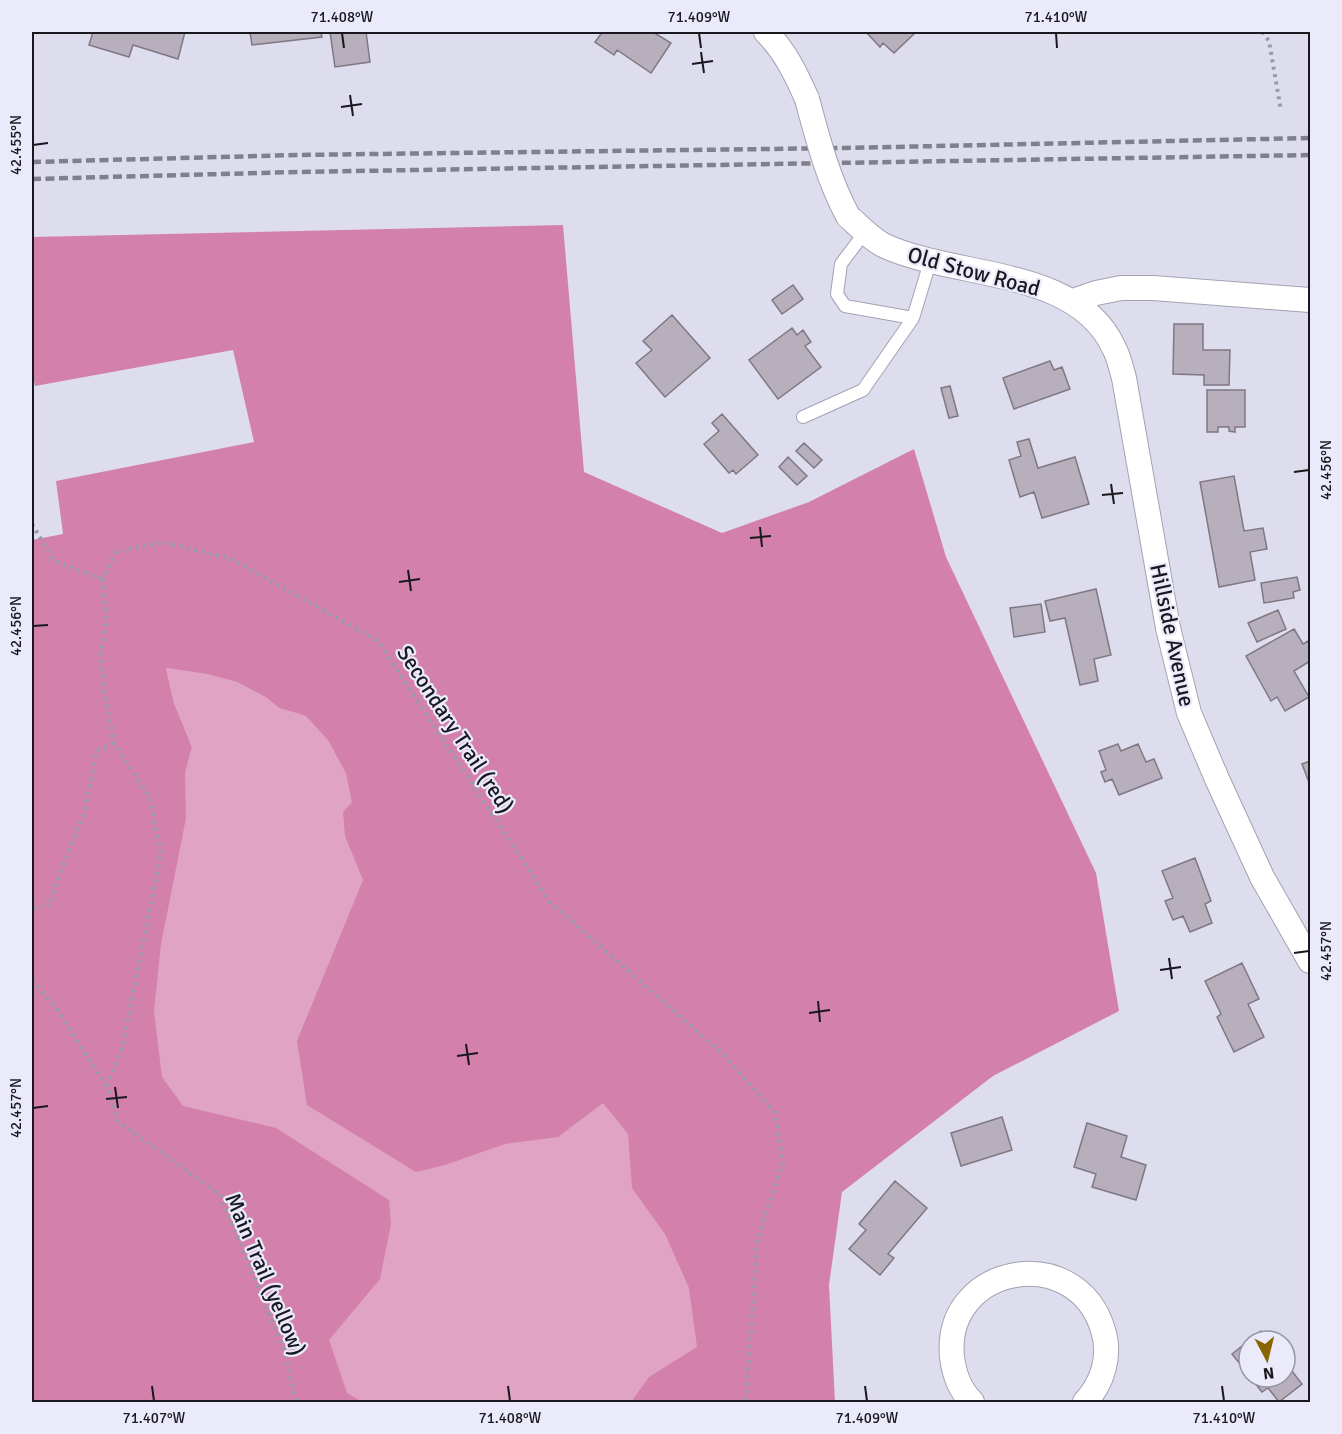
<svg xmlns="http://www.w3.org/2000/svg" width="1342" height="1434" font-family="Signika,sans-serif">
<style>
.green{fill:#e0a3c1}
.forest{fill:#d381ab}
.building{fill:#b8afbc;stroke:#7f7783;stroke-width:1.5}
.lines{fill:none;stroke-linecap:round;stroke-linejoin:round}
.service-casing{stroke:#a2a3b2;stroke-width:14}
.minor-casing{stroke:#a2a3b2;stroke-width:26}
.path{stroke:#9a9aa7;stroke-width:4;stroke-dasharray:3 4.5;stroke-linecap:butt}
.service{stroke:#fff;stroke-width:12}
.minor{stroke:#fff;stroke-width:24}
.rail{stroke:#80808c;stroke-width:4.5;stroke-dasharray:9 4.5;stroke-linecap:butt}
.minor-bridge-casing{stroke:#a2a3b2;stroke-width:26;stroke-linecap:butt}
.minor-bridge{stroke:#fff;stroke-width:24}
.ticks{fill:none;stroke:#18181e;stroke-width:2}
.labels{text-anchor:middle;stroke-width:4.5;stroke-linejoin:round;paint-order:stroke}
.street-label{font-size:22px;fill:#18181e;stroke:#eaeafa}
.neatline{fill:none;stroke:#18181e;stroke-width:2}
.ticks-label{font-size:15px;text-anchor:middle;fill:#18181e}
</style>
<rect width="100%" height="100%" fill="#dddded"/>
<path class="green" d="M642 499 813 1402H32V540L185 787V774L192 747 174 703 166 668 206 674 237 682 267 698 279 708 306 716Z"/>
<path class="forest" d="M563 225 584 472 722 533 809 502 914 449 946 557 1096 873 1119 1011 993 1076 842 1192 829 1285 835 1402H631L649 1377 697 1347 689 1288 665 1234 632 1188 628 1134 603 1103 558 1137 505 1144 445 1165 416 1172 307 1105 297 1041 363 880 345 836 343 812 352 802 346 773 328 740 306 716 279 708 267 698 237 682 206 674 166 668 174 703 192 747 185 774 186 818 161 944 154 1011 162 1077 183 1106 276 1128 389 1200 391 1224 380 1279 329 1340 347 1393 362 1402H32V540L63 534 56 481 254 442 233 350 35 386 32 371V237Z"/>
<path class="building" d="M93 32H185L178 59 133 45 129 57 89 45Z
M250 32H321L322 37 252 45Z
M330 32H366L370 62 335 67Z
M597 32H653L671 43 651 73 617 50 614 55 595 42 601 34Z
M866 32H916L894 53 883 43 880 47Z
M793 285 803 299 782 314 772 300Z
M672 315 710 358 665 397 636 363 652 350 643 341Z
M1174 324H1203V350H1230L1229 385H1204V375L1173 374Z
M792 328 797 335 803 330 811 342 805 346 821 367 778 399 749 360Z
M1050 361 1054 370 1062 367 1070 389 1014 409 1003 378Z
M950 386 958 416 949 418 941 388Z
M1207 390H1245V427H1235V432L1229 431V427H1218V432H1207Z
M722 414 758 455 736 474 733 470 729 473 704 444 719 431 712 423Z
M1029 439 1038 468 1075 457 1089 504 1042 518 1034 492 1020 497 1009 460 1021 456 1017 442Z
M804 443 822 460 814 468 796 451Z
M788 457 807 476 797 485 779 467Z
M1234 476 1244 531 1263 528 1267 549 1250 552 1255 580 1219 587 1200 482Z
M1297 577 1300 590 1293 592 1294 598 1264 603 1261 583Z
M1096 589 1111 655 1094 659 1098 681 1080 685 1065 618 1050 621 1045 601Z
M1041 604 1045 632 1014 637 1010 608Z
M1278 610 1286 629 1257 642 1248 623Z
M1294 629 1303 644 1308 641 1310 645V661L1294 671 1309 697 1285 711 1277 697 1271 701 1246 656Z
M1118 744 1121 751 1138 744 1146 762 1154 759 1162 778 1119 795 1112 779 1105 782 1101 772 1106 770 1099 751Z
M1310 761V785L1302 764Z
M1195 858 1211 901 1205 904 1212 923 1190 932 1183 916 1173 920 1165 901 1173 898 1162 871Z
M1242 963 1259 999 1248 1004 1264 1037 1234 1052 1217 1017 1221 1014 1205 981Z
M1002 1117 1012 1150 961 1166 951 1133Z
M1087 1123 1127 1136 1121 1157 1146 1165 1136 1200 1092 1187 1096 1174 1074 1167Z
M895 1181 927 1208 888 1254 894 1258 880 1275 849 1249 866 1230 859 1224Z
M1261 1331 1269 1341H1249V1375L1232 1354Z
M1285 1362 1302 1384 1279 1402 1268 1388 1262 1392 1250 1377H1285Z"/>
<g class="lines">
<defs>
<path id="service" d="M865 232 841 264 837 294 845 306 913 318
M803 417 863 390 913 318 930 262"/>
<path id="minor" d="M766 32C785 51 796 74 807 99
M848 216C859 226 870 238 883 245 954 279 1077 266 1114 348 1119 357 1121 368 1124 378L1168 628 1189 713 1217 779 1262 877 1310 961
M1073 301 1096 293 1121 288H1153L1310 300
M972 1402C960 1390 954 1374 952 1357 943 1265 1076 1240 1103 1330 1111 1355 1103 1383 1085 1402"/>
</defs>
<use href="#service" class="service-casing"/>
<use href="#minor" class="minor-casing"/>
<path class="path" d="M1262 32 1269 41 1281 111
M32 524 54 561 103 579
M32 909 51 904 59 876 84 813 97 751 114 743
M32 980 55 1007 107 1086 118 1121 220 1195 284 1350 296 1402
M107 1086 122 1048 161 854 149 796 114 743 105 697 100 652 106 625 103 579 116 552 163 542 232 559 378 641 550 902 724 1055 775 1113 783 1162 757 1240 746 1402"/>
<use href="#service" class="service"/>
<use href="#minor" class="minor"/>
<path class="rail" d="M32 162 296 155 845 148 1310 138
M32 179 297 172 1310 155"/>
<defs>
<path id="minor-bridge" d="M807 99C818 140 828 179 848 216"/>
</defs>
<use href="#minor-bridge" class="minor-bridge-casing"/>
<use href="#minor-bridge" class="minor-bridge"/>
</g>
<path class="ticks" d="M342 33 344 48M699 33 701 48M1056 33 1057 48M701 52 704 73M692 64 713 61M350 95 353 116M341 107 362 104M33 145 48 143M1294 472 1309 470M1111 484 1114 504M1102 495 1123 493M760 527 762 547M750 538 771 536M408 570 411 591M399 582 420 579M33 626 48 625M1294 953 1309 951M1169 958 1172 979M1160 970 1181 967M818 1001 820 1022M809 1013 830 1010M466 1044 469 1065M457 1056 478 1053M115 1087 118 1108M106 1099 127 1097M33 1108 48 1106M152 1386 154 1401M508 1386 510 1401M865 1386 867 1401M1222 1386 1224 1401"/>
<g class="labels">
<g class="street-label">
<text transform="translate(974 271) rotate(15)" y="8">Old Stow Road</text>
<text transform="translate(1173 635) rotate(78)" y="8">Hillside Avenue</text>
<text transform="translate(456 729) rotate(57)" y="8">Secondary Trail (red)</text>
<text transform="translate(266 1274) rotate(67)" y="8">Main Trail (yellow)</text>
</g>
</g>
<rect width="1342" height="1434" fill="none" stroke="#eaeafa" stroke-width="66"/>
<g transform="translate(1267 1359) rotate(173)"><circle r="28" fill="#eaeafa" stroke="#9696a2" stroke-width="1.5"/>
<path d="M0-4.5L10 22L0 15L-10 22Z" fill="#896502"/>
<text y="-9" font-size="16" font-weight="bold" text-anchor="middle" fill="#18181e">N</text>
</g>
<rect x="33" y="33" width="1276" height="1368" class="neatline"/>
<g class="ticks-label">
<text x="342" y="22">71.408°W</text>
<text x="699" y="22">71.409°W</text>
<text x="1056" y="22">71.410°W</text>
<text transform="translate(16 145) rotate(-90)" y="5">42.455°N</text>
<text transform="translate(1326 470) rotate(-90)" y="5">42.456°N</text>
<text transform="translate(16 626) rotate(-90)" y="5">42.456°N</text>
<text transform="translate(1326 951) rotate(-90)" y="5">42.457°N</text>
<text transform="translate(16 1108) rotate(-90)" y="5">42.457°N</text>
<text x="154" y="1423">71.407°W</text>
<text x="510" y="1423">71.408°W</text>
<text x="867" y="1423">71.409°W</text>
<text x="1224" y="1423">71.410°W</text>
</g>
</svg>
